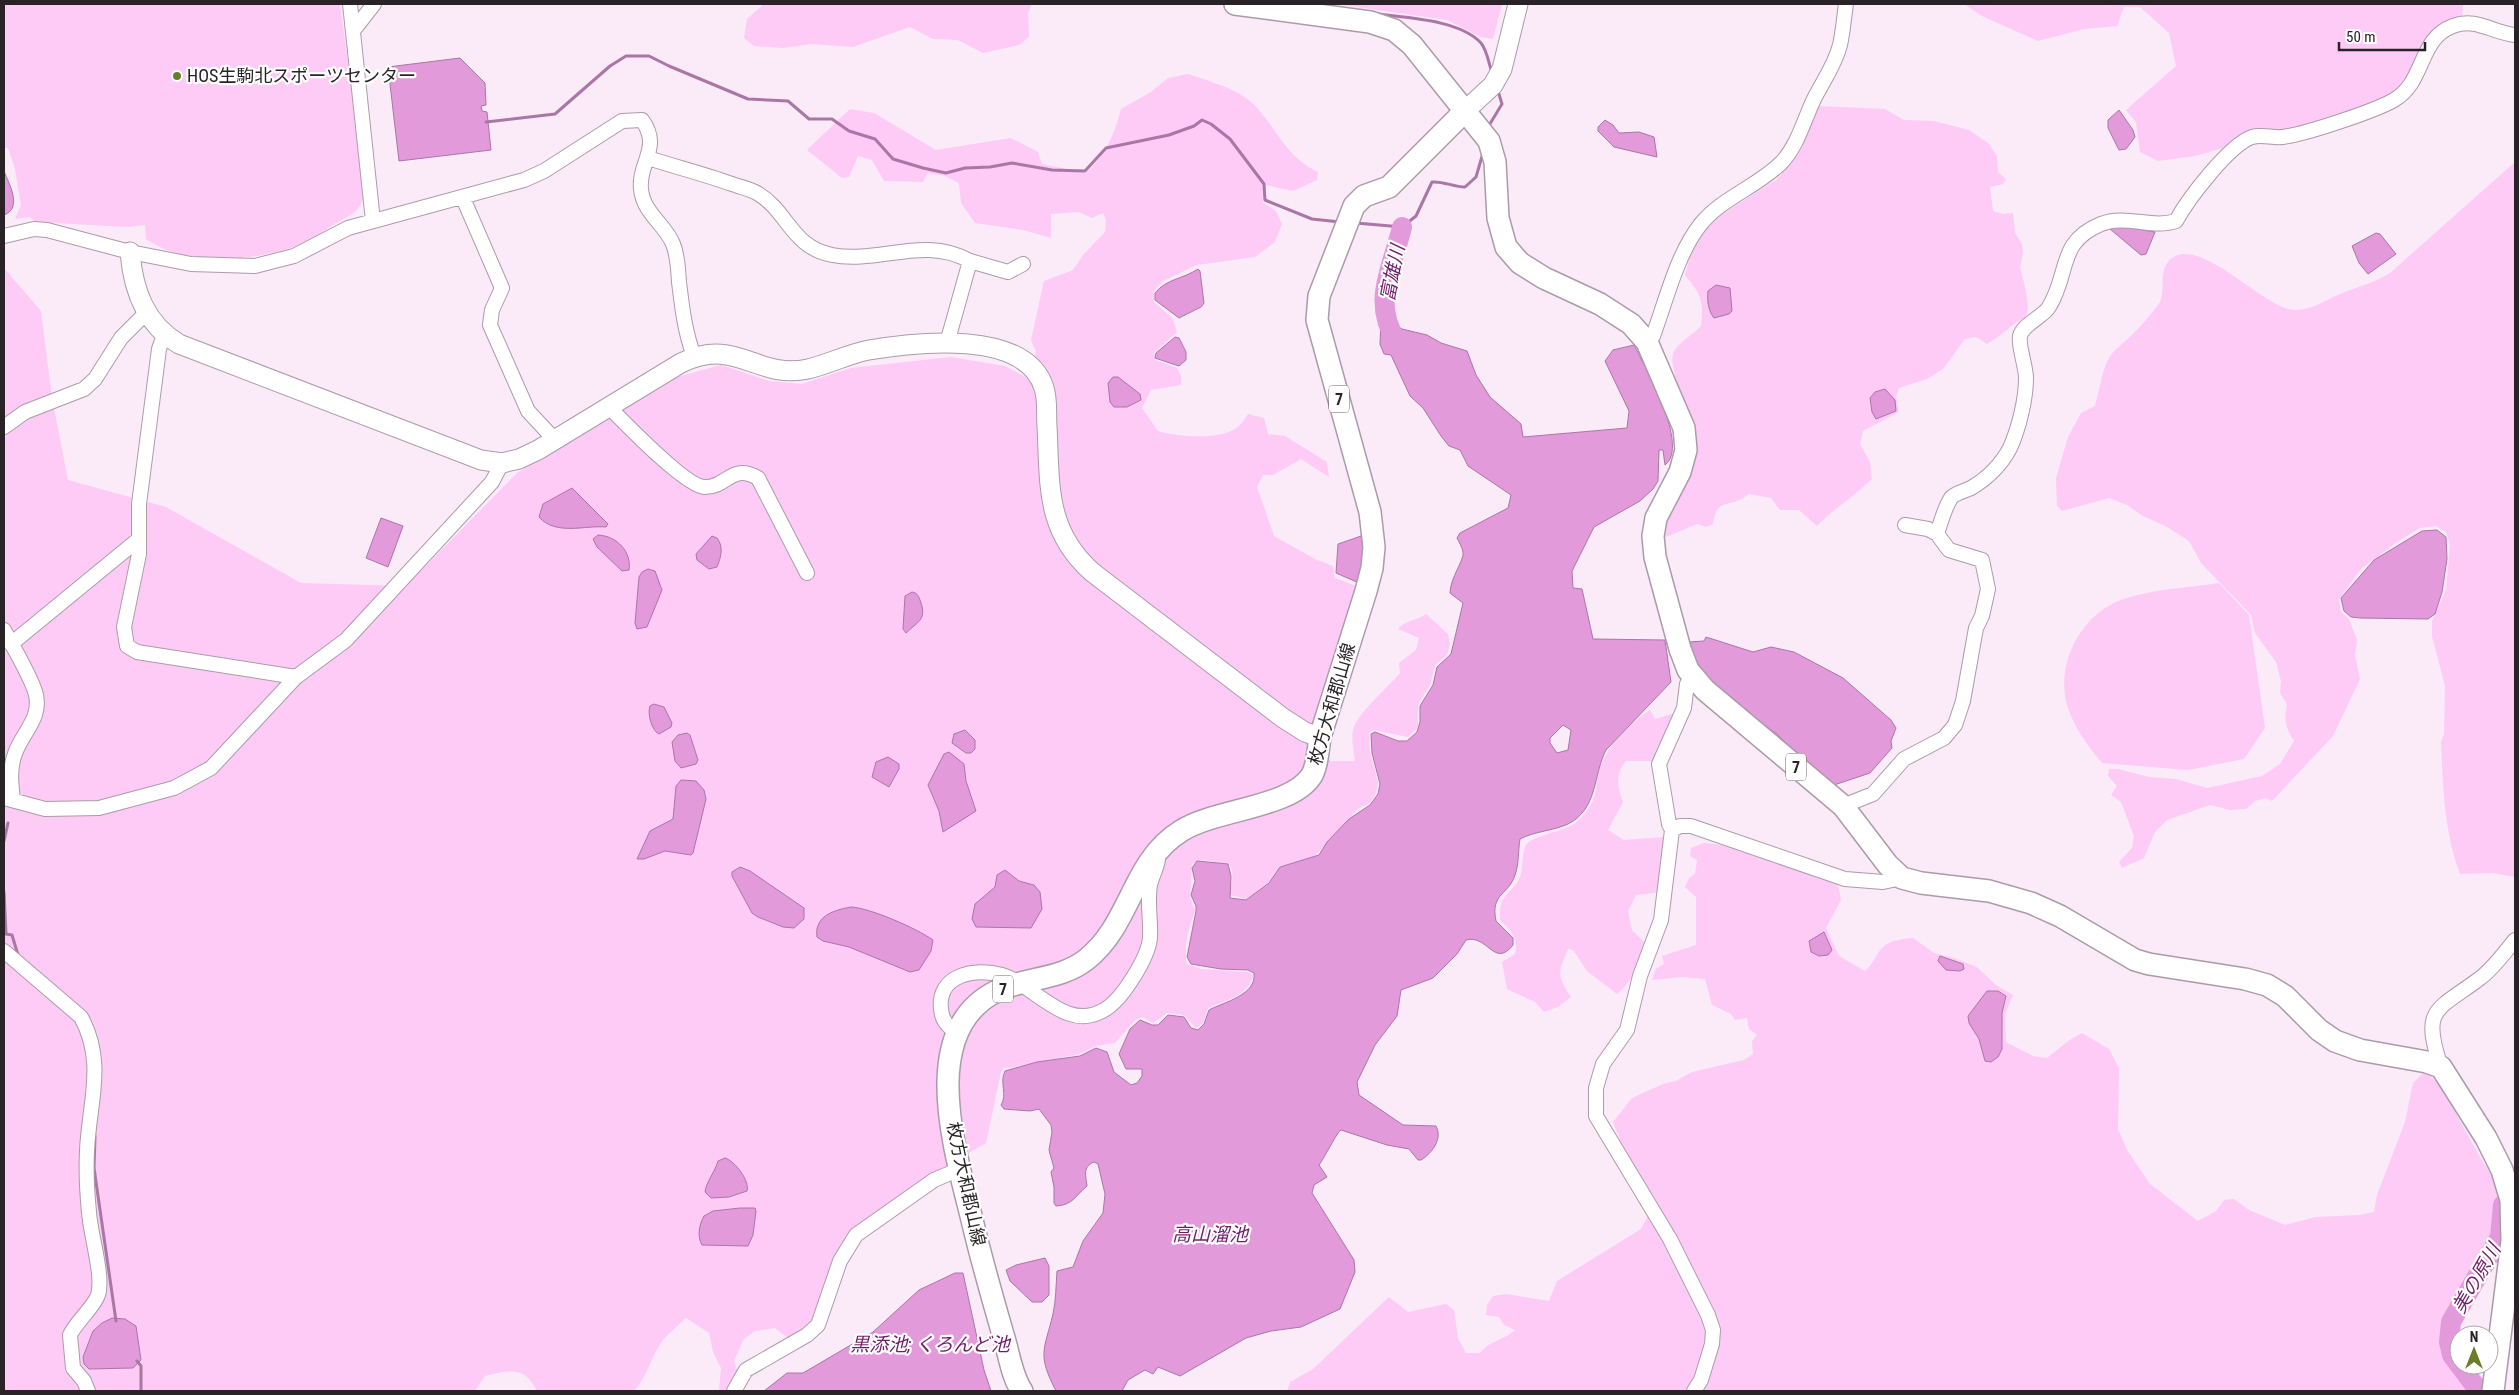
<svg xmlns="http://www.w3.org/2000/svg" width="2519" height="1395" font-family="'Roboto Condensed','Noto Sans JP',sans-serif">
<style>
.green{fill:#fdcbf6}
.water{fill:#e29ada;stroke:#aa76a5;fill-rule:evenodd}
.lines{fill:none;stroke-linecap:round;stroke-linejoin:round}
.stream{stroke:#aa76a5;stroke-width:3}
.river{stroke:#e29ada;stroke-width:20}
.street-casing{stroke:#ab9ba9;stroke-width:16}
.secondary-casing{stroke:#ab9ba9;stroke-width:21}
.primary-casing{stroke:#ab9ba9;stroke-width:24}
.street{stroke:#fff;stroke-width:14}
.secondary{stroke:#fff;stroke-width:19}
.primary{stroke:#fff;stroke-width:21}
.poi-dot{fill:#6e7b29;stroke:#fff;stroke-width:2}
.labels{text-anchor:middle;stroke-width:4.5;stroke-linejoin:round;paint-order:stroke}
.shield{fill:#fff;stroke:#696568;stroke-width:1}
.shield-label{font-size:16px;font-weight:bold;fill:#292328}
.poi-label{font-size:18px;fill:#292328;stroke:#fff;text-anchor:start}
.street-label{font-size:18px;fill:#292328;stroke:#fff}
.water-label{font-size:19px;font-style:italic;fill:#6f1c69;stroke:#fff}
</style>
<rect width="100%" height="100%" fill="#fbeaf8"/>
<path class="green" d="M4 4H340L365 185C362 215 353 212 331 226 325 230 320 236 313 239 267 261 189 269 146 239L145 225 129 227 35 222 30 217 15 219 21 205 15 169 8 148H4Z
M764 4H1032L1028 13 1029 37 1019 45 983 53 958 40 933 39 910 27 853 47 811 44 783 48 754 46 744 38 747 19Z
M1336 4H1502L1493 39 1481 37 1447 20Z
M1964 4H2463V6L2462 17 2436 29 2423 43 2414 74 2400 93 2345 113 2195 156 2158 161 2140 152 2136 122 2126 110 2176 66 2169 33 2140 7H2124L2117 26 2084 29 2038 41 1982 16Z
M1188 74C1208 81 1229 86 1246 98 1275 120 1281 155 1318 172L1317 180 1293 191 1266 185 1263 203 1276 211 1282 224 1275 242 1255 257 1197 265 1163 281 1154 291V302L1173 319 1177 332 1154 353 1155 360 1177 368 1181 376V385L1151 390 1142 408 1158 431C1177 437 1217 440 1235 429 1240 426 1245 419 1248 414L1264 418 1268 434 1285 436 1327 462 1329 477 1301 459 1273 475H1263L1257 487 1274 536 1315 559 1333 566 1335 578 1359 587 1325 753 1331 761H1355C1354 751 1351 741 1353 730 1356 715 1388 687 1400 673L1399 663 1416 650 1419 638 1398 629C1406 620 1416 621 1426 614L1448 634 1450 644 1447 655 1435 665 1430 685 1418 704V727L1408 737 1374 730 1369 732 1370 752 1378 783 1376 793 1370 803 1359 808 1349 818 1313 858 1280 866 1269 882 1247 899 1230 895C1230 885 1236 874 1229 864L1201 860 1192 864 1190 897 1195 911C1189 926 1183 948 1187 964L1201 969 1248 972 1253 975C1250 995 1224 1001 1208 1008L1203 1023 1196 1028 1184 1015 1167 1013 1153 1023 1143 1017 1135 1020 1115 1043 1096 1046 1079 1054 1010 1068 1005 1067 1001 1072 986 1143 922 1180 835 1258 822 1292 817 1316 789 1339 775 1328 755 1331 743 1340 734 1361 738 1372 726 1391H719L721 1368 713 1352 709 1333 686 1318C679 1325 670 1332 663 1340 651 1356 648 1376 634 1391H537C524 1365 509 1370 485 1376L475 1391H4V268L41 311 52 398 68 480 166 507 301 583 406 586 517 473 677 377 721 365 769 381 802 384 851 368 951 357 1005 366 1031 380 1036 351 1031 340 1044 281 1073 270 1083 255 1105 232 1106 220 1103 213 1092 218 1079 212 1051 214V238L1023 230 975 223 961 203 959 183 945 176 928 173 923 182 884 181 872 160 858 156 849 177 842 178 807 150 850 109 874 113 936 150 1011 138 1038 152 1042 164 1086 173C1105 156 1115 133 1121 109L1151 92 1168 78Z
M1819 106 1885 109 1904 120 1934 121 1969 130 1988 143 1997 156 1998 172 2006 179 2003 184 1990 187 1993 211 2003 214 2013 213 2015 233 2022 244 2023 253 2020 267 2026 291 2028 307 2026 317C2011 324 2002 336 1987 344L1976 337 1965 339 1943 369 1927 379 1899 388 1896 397 1899 412 1863 431 1860 444 1870 462 1872 479C1855 496 1834 508 1817 526L1799 510H1780L1771 498 1749 494C1730 510 1717 495 1713 524L1706 527 1697 524 1666 537 1660 535 1688 468 1674 385C1678 372 1670 365 1673 354 1676 344 1694 334 1701 326 1704 301 1701 294 1685 275L1692 247 1714 219 1776 180 1786 169 1801 148Z
M2515 162V877L2493 873 2460 874C2444 831 2443 788 2441 742L2444 734 2445 686 2432 636V621L2446 590 2450 545 2446 532 2436 526 2420 528 2397 542 2361 569 2339 599 2341 612 2349 619 2357 640 2355 656 2360 679 2333 736 2272 801 2266 798 2255 801 2246 809 2230 810 2210 805 2167 820 2155 832 2144 858 2122 868 2119 862 2132 848 2134 836 2121 802 2111 795 2117 786 2108 776 2109 769H2118L2149 777 2176 779 2207 788 2262 776 2280 764 2294 741C2285 727 2284 720 2287 704L2280 693 2281 681 2276 662 2255 633 2251 615 2201 563 2189 541 2167 527 2141 515 2127 505 2109 498 2062 511 2057 506 2056 478 2068 437 2081 413 2095 406C2099 392 2103 365 2111 355 2117 347 2126 341 2133 334 2142 325 2150 315 2158 305 2167 294 2158 274 2168 262 2196 229 2263 310 2295 310 2315 310 2328 298 2345 292 2361 286 2375 282 2390 273Z
M2219 583 2249 615 2265 728 2244 759 2188 770 2102 763C2088 746 2075 729 2068 708 2054 666 2080 615 2121 600 2151 589 2187 588 2219 583Z
M1650 710 1655 719 1679 712 1656 761H1626C1615 774 1617 786 1623 802L1608 830 1624 840 1664 837 1663 892 1636 895 1628 911 1632 930 1644 942C1638 962 1634 981 1617 994L1587 971 1573 950 1568 949C1558 974 1556 974 1571 997L1558 1007 1544 1012 1535 1002 1507 989 1502 962 1515 954C1519 938 1511 931 1500 920 1499 894 1507 898 1518 881 1524 871 1521 857 1525 847 1529 835 1567 832 1578 821 1601 799 1593 788 1602 763 1610 743 1633 721 1650 710Z
M1704 843 1724 845 1838 885 1841 900 1826 928 1839 956 1865 971C1874 963 1875 956 1882 948 1889 940 1903 939 1913 938L1934 953 1954 958 1977 967 1996 985 2013 995 2005 1014 2006 1042 2033 1056 2047 1058 2068 1041 2082 1033 2109 1049 2119 1068 2118 1129 2127 1150 2150 1184 2198 1221 2216 1211 2224 1200 2234 1199 2249 1210 2285 1225 2316 1217 2359 1215 2374 1212 2377 1195 2405 1122 2413 1083 2425 1071 2439 1084C2453 1108 2466 1132 2480 1157 2486 1167 2495 1178 2499 1190 2518 1245 2439 1293 2445 1348 2447 1368 2475 1374 2480 1391H1287L1290 1382 1313 1369 1389 1297 1408 1312 1446 1304 1454 1310 1458 1338 1466 1353H1480C1492 1339 1501 1342 1515 1330L1504 1325 1499 1317 1486 1315 1487 1305 1493 1296 1506 1294 1549 1301 1557 1281 1641 1229 1656 1201 1624 1150 1613 1122 1632 1098 1663 1084 1676 1081 1692 1072 1744 1060 1753 1054 1752 1041 1757 1035 1749 1029 1747 1018 1735 1020 1731 1014 1712 1005 1705 979 1683 977 1652 980 1656 969 1664 964 1662 956 1696 945V897L1685 887 1689 878 1695 874 1697 860 1690 856 1691 848Z"/>
<path class="water" d="M460 58 485 83 486 105 481 106 482 111 487 112 491 150 399 161 388 67Z
M2119 110 2133 130 2135 137 2126 149 2119 150 2108 128V120Z
M1605 120 1613 125 1619 133 1639 132 1654 137 1657 157 1614 147 1598 131V127Z
M4 171C9 184 23 208 4 215Z
M2120 226 2155 232 2146 254 2141 255 2110 229Z
M2376 233 2380 234 2396 254 2368 274 2359 263 2352 246Z
M1198 269 1200 271 1204 303 1201 307 1179 318 1155 300V293C1166 279 1183 279 1198 269Z
M1716 285 1730 288 1732 311 1729 314 1714 318C1708 310 1707 301 1708 291Z
M1391 317 1394 324 1402 329 1427 335 1441 343 1467 351 1476 375 1490 397 1521 424 1523 437 1627 428 1629 411 1605 361 1613 350 1634 345C1645 367 1690 446 1665 465L1663 450H1659L1658 481 1653 489 1640 501 1594 527 1572 571 1573 588 1582 589 1593 639 1665 640 1671 682 1606 750C1593 775 1598 809 1568 824 1553 831 1535 831 1520 839 1518 851 1519 864 1515 875 1509 895 1490 893 1496 921L1513 938V945C1494 969 1488 934 1466 940L1457 954 1433 978 1401 990 1397 1016 1375 1045 1357 1082 1359 1095 1403 1125 1436 1126C1443 1139 1432 1153 1421 1160H1418L1409 1149 1387 1145 1341 1130C1337 1132 1325 1157 1319 1165L1327 1177 1314 1185 1312 1193 1354 1260 1355 1272 1340 1309 1301 1327 1271 1331 1246 1338 1180 1376 1158 1367 1153 1374 1145 1370 1128 1380 1122 1391H1056C1037 1354 1044 1351 1053 1314 1056 1300 1056 1285 1057 1271L1073 1267 1083 1241 1103 1213 1105 1194 1098 1164 1094 1162C1082 1167 1086 1176 1087 1186 1075 1196 1073 1205 1056 1206L1054 1203V1187L1051 1172 1054 1168 1049 1150 1052 1132 1051 1125 1039 1109 1030 1111 1004 1109 1001 1105C1008 1094 999 1083 1005 1071L1037 1062 1080 1056 1096 1048 1107 1052 1114 1072 1131 1085 1137 1083 1142 1076V1069H1126L1119 1054 1130 1029 1140 1020 1152 1025H1158L1168 1015 1184 1017 1191 1028 1198 1030 1204 1024 1209 1010C1224 1002 1257 995 1254 973L1248 970 1221 969 1191 964 1187 957 1196 911V906L1191 895 1195 881 1192 868 1197 861 1228 864 1231 876 1230 898 1246 900 1269 883 1280 867 1319 855 1327 842 1349 819 1370 805 1378 794 1380 784 1372 753 1371 734 1375 732 1398 741H1407L1417 732 1420 722V706L1433 685 1437 667 1451 654 1463 603 1450 593C1450 578 1465 559 1463 552 1462 547 1459 542 1457 538L1460 533 1508 508 1511 495 1468 466 1460 450 1449 446 1441 436 1423 408 1410 396 1391 355 1384 354 1380 344 1381 321ZM1563 725 1571 730 1568 750 1557 753 1550 743V738Z
M1175 337 1179 338 1186 352V360L1179 366 1155 358 1156 353Z
M1113 377H1118L1140 394 1141 400 1127 407H1114L1110 402 1108 383Z
M1885 389 1895 400 1896 411 1876 419 1872 412 1870 398 1875 392Z
M572 488 608 524 606 527C585 525 556 536 539 517L543 504Z
M381 518 403 526 388 567 366 558Z
M2437 530 2446 537 2447 559 2442 592 2435 614 2428 619 2360 618 2351 617 2344 611 2341 598 2374 560 2422 531Z
M598 535C617 536 632 552 629 570L622 571 597 547 593 539Z
M1364 535 1365 551 1359 583 1336 573 1338 544Z
M712 536 717 538C724 547 721 557 717 567L709 569 697 560 696 554Z
M648 569 655 571 662 590 647 627 637 629 635 623 639 577 642 572Z
M912 592C917 593 918 595 920 600 927 619 920 620 906 633L903 629 905 596Z
M1706 637 1753 652 1771 647 1794 652 1843 678 1891 720 1896 728 1891 741 1892 748 1870 773 1834 785 1797 755 1777 734 1751 716 1705 678 1695 661 1689 642 1704 641Z
M654 704 664 707 672 723 671 727 659 734C652 731 647 714 650 706Z
M965 730 975 740V749L971 753H966L952 743 954 734Z
M687 733 690 735 698 760 696 764 681 768 675 761 672 742 678 735Z
M949 752 964 764 966 781 976 811 943 832 939 811 928 785 944 754Z
M888 757 899 764V769L889 787 872 777 876 762Z
M681 780 696 781 704 790 706 799 693 853 691 855 665 851 644 859H637L650 831 673 819 676 786Z
M740 867 750 871 804 908V919L794 928 783 927 758 917 752 913 732 876V872Z
M1005 870 1019 881 1034 885 1040 892 1042 909 1031 928 976 927 972 919 975 904 995 887 997 875Z
M851 907C870 908 916 928 933 940L931 951 919 970 910 972 849 947 823 941 817 937C814 916 834 910 851 907Z
M1824 932 1832 950 1828 955 1819 956 1811 952 1809 941Z
M1940 956 1963 964 1964 969 1960 971 1946 970 1938 961Z
M1987 991H1998L2006 996 2002 1013V1049L1998 1057 1991 1062 1985 1061 1979 1039 1969 1023 1968 1016Z
M725 1158C735 1161 750 1181 747 1191L729 1197 711 1198 705 1192C706 1182 715 1172 718 1161Z
M740 1208H755L756 1211 753 1235 748 1246 702 1245C697 1236 699 1225 704 1216L713 1211Z
M1045 1258 1049 1266V1295L1042 1302H1032L1010 1281 1006 1270 1016 1265Z
M955 1273H963L984 1370 991 1391H764L787 1373H803L873 1332 919 1290Z
M112 1318 125 1319 136 1326 141 1360 133 1368 89 1369 84 1364 83 1357 93 1331 102 1323Z"/>
<g class="lines">
<path class="stream" d="M1378 14C1408 18 1460 20 1481 43 1487 50 1489 64 1492 73
M486 122 555 114 610 66 626 56H649L669 66 748 99 788 101 809 119H832L849 131 875 139 893 159 923 168 946 173 965 168 990 167 1012 163 1052 170 1085 171 1106 148 1169 135 1194 126 1202 120 1211 124 1230 139 1264 184 1265 200 1312 219 1340 222
M1488 127 1502 104 1498 91
M1356 223 1402 227 1416 216 1432 182C1444 181 1453 187 1465 187L1476 177 1483 153
M4 841 8 823
M4 892 6 934 12 935 18 955
M95 1136 94 1168 116 1321
M137 1361 141 1366V1391"/>
<path class="river" d="M1397 342C1371 302 1392 269 1402 227
M2479 1391 2452 1355 2449 1342 2451 1322 2500 1237 2503 1205"/>
<defs>
<path id="street" d="M350 4 373 221
M353 31 374 4
M648 158C676 167 704 174 732 184 740 187 750 189 757 193 788 211 791 247 832 255 879 264 924 235 970 261L947 343
M463 198 502 288 492 310 490 325 528 411 554 439
M4 236 34 229 47 230 130 252 191 264 255 266 294 256 348 228 524 180 544 171 622 121 642 120C662 147 638 163 641 189 643 213 665 224 673 244 678 256 678 270 679 282 682 307 685 333 694 356
M970 261 1008 272 1023 264
M164 335 159 349 139 504V554L124 627 127 646 137 652 296 677
M1647 342 1653 336C1666 301 1677 254 1700 225 1721 198 1757 187 1781 163 1797 147 1804 120 1814 99 1823 81 1835 65 1840 45 1843 32 1844 17 1846 4
M608 406C624 422 686 487 705 487 728 487 731 463 758 478L807 573
M4 427 25 412 84 389 95 379 121 338 146 313
M1937 534C1941 522 1944 509 1951 498 1955 493 1965 491 1971 488 1988 478 2001 465 2010 448 2019 428 2026 399 2026 378 2026 366 2018 346 2020 336 2023 324 2043 317 2049 307 2070 273 2057 242 2101 224 2126 214 2152 229 2176 221 2188 199 2229 145 2252 137 2262 134 2272 138 2282 137 2303 135 2375 111 2394 100 2426 81 2418 39 2453 26 2476 17 2493 33 2515 35
M4 630C12 645 33 680 36 695 41 718 24 731 16 751 9 767 11 783 13 800
M11 644 139 539
M4 798 45 809 99 808 174 788 211 768 296 677 346 640 492 482 502 463
M1843 806 1873 794 1904 759 1944 738 1955 725 1963 701 1976 628 1982 616 1988 589 1982 560 1949 550 1937 534 1928 529 1905 525
M1672 830 1669 824 1659 764 1684 708 1687 684 1693 675
M4 951 81 1017C106 1063 89 1102 87 1151 86 1170 87 1192 89 1212 90 1233 104 1276 98 1295 94 1307 76 1322 70 1335L73 1368 84 1381 88 1391
M956 1033C947 1025 942 1021 941 1009 937 975 975 967 1002 975 1035 985 1066 1033 1104 1010 1122 1000 1148 958 1150 938 1151 920 1147 902 1150 885 1152 876 1157 868 1158 859
M2441 1067C2421 1008 2436 1011 2479 979 2493 969 2504 953 2515 940
M734 1391 746 1370 807 1335 818 1325 840 1261 856 1235 934 1180 960 1169
M1694 1391 1701 1380 1712 1344 1713 1330 1708 1315 1670 1239 1596 1116V1088L1603 1064 1627 1030 1640 976 1661 920 1672 830 1680 826H1691L1845 879 1883 882 1902 878"/>
<path id="secondary" d="M1465 111 1493 85 1502 69 1518 4
M130 252C133 290 145 324 179 344L481 460 502 463 519 459 538 450 681 363C737 336 756 380 808 369 829 364 848 354 869 350 916 342 1026 329 1044 388 1048 400 1046 414 1047 426 1050 484 1045 530 1092 572L1283 718 1305 732 1320 737"/>
<path id="primary" d="M1235 4 1370 22 1394 30 1412 45 1489 141 1495 162 1498 218 1506 247 1520 263 1544 278 1600 304 1631 324 1647 342 1684 428 1686 450 1680 472 1656 518 1653 536 1655 557 1680 649 1688 670 1705 690 1843 806 1888 865 1902 878 1921 883 1989 891 2031 903 2060 916 2135 960 2149 964 2245 979 2267 985 2285 996 2319 1030 2335 1041 2360 1050 2427 1062 2441 1067 2486 1138 2502 1170 2511 1200 2512 1241 2493 1391
M1022 1391C1012 1377 1009 1354 1004 1338 993 1300 982 1262 973 1224 957 1156 915 1031 997 991 1026 977 1061 980 1087 959 1131 924 1132 861 1181 831 1215 809 1292 808 1312 775 1318 764 1318 749 1320 737L1366 591 1372 568 1374 547 1370 512 1317 320 1319 296 1354 206 1364 196 1389 187 1465 111"/>
</defs>
<use href="#street" class="street-casing"/>
<use href="#secondary" class="secondary-casing"/>
<use href="#primary" class="primary-casing"/>
<use href="#street" class="street"/>
<use href="#secondary" class="secondary"/>
<use href="#primary" class="primary"/>
</g>
<circle class="poi-dot" cx="177" cy="76" r="5"/>
<g class="labels">
<g class="shield">
<rect x="1329" y="385.5" width="20" height="27" rx="4"/>
<rect x="1786" y="753.5" width="20" height="27" rx="4"/>
<rect x="993" y="975.5" width="20" height="27" rx="4"/>
</g>
<g class="shield-label">
<text x="1339" y="405">7</text>
<text x="1796" y="773">7</text>
<text x="1003" y="995">7</text>
</g>
<g class="poi-label">
<text x="187" y="82">HOS生駒北スポーツセンター</text>
</g>
<g class="street-label">
<text transform="translate(1332 704) rotate(-74)" y="6">枚方大和郡山線</text>
<text transform="translate(966 1184) rotate(78)" y="6">枚方大和郡山線</text>
</g>
<g class="water-label">
<text transform="translate(1392 273) rotate(-79)" y="7">富雄川</text>
<text x="1210" y="1241">高山溜池</text>
<text transform="translate(2476 1278) rotate(-60)" y="7">美の原川</text>
<text x="930" y="1351">黒添池; くろんど池</text>
</g>
</g>
<rect width="2519" height="1395" fill="none" stroke="#292328" stroke-width="10"/>
<g transform="translate(2474 1350)"><circle r="24" fill="#ffffff" stroke="#a9a7a9"/>
<path d="M0-4L9 19L0 12L-9 19Z" fill="#6e7b29"/>
<text y="-8" font-size="14" font-weight="bold" text-anchor="middle" fill="#292328">N</text>
</g>
<path d="M2339 42v8h86v-8" fill="none" stroke="#292328" stroke-width="2.5"/>
<text x="2346" y="42" font-size="15" fill="#292328" stroke="#ffffff" stroke-width="4" paint-order="stroke">50 m</text>
</svg>
